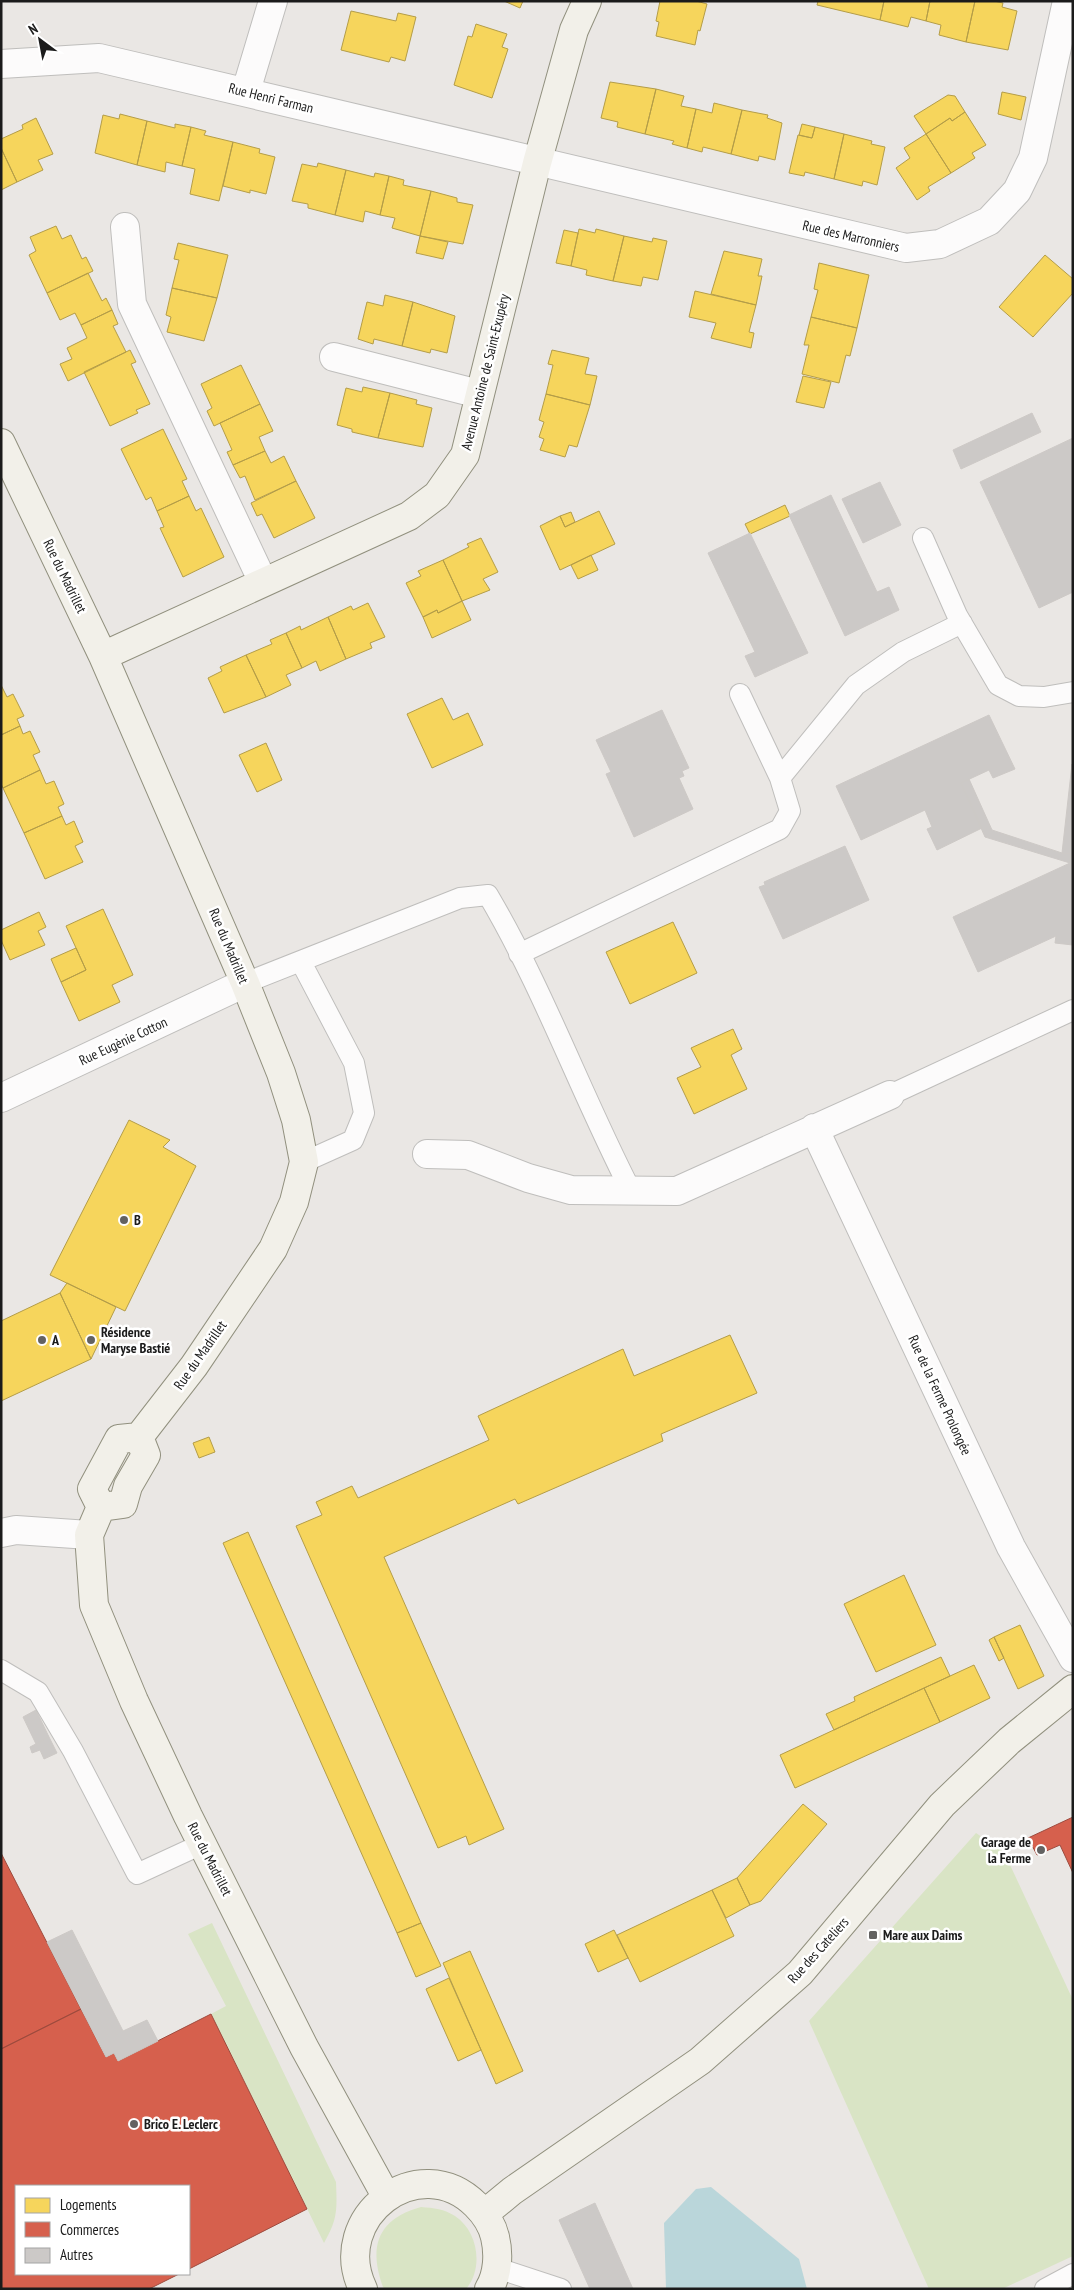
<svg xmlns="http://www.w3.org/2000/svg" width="1074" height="2290" font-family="'PT Sans Narrow',sans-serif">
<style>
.grass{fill:#d9e4c5}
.water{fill:#bad6da}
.homes{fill:#f6d55c;stroke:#b49d48}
.shops{fill:#d6604d;stroke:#9e4b3e}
.building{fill:#ccc9c7;stroke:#cdc9c6}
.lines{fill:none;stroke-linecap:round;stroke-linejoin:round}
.lane-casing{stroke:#bfbebc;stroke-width:22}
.street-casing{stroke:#bfbebc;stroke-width:30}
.secondary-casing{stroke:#91907e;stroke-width:30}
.lane{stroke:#fcfbfb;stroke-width:20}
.street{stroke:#fcfbfb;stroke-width:28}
.secondary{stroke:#f2f0e9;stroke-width:28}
.poi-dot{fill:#636261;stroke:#fff;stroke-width:2}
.labels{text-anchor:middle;stroke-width:5;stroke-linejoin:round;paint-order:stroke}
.street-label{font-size:14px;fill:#1b1b1b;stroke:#fff}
.poi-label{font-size:14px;font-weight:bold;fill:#1b1b1b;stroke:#fff;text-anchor:start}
</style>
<rect width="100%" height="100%" fill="#eae7e4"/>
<path class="grass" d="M976 1833 1004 1852 1073 2000V2256L1002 2289H929L809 2021Z
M212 1923 336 2182C337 2209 338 2219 324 2243L211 2014 226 2006 188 1934Z
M421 2207C434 2208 444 2209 455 2216 478 2231 484 2268 466 2289H385L383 2287C368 2246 378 2219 421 2207Z"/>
<path class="water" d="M711 2187 799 2259 807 2289H666L664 2223 696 2189Z"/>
<path class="homes" d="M504 1H523L520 8Z
M660 1H696L707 4 700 31 698 30 695 45 656 36 659 22 656 21Z
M818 1H884L880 20 817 5Z
M884 1H930L926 21 911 17 908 27 880 20Z
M930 1H975L966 42 939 35 941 25 926 21Z
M975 1H994L1003 3 1002 7 1017 11 1008 50 966 42Z
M351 11 396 21 398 13 416 17 405 61 391 57 389 62 341 50Z
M476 24 507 34 502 47 508 49 492 98 454 85 468 36 472 37Z
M610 82 656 89 645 134 617 127 618 122 601 118Z
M656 89 684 96 681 106 696 109 687 148 672 144 674 141 645 134Z
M1002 92 1026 97 1021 120 998 114Z
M948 95 955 96 965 112 952 121 950 118 926 134 914 116Z
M714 103 742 110 731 154 703 147 702 152 687 148 696 109 712 113Z
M742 110 768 115 767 118 782 123 775 160 759 156 758 161 731 154Z
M965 112 986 145 972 153 975 158 951 173 926 134 950 118 952 121Z
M120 114 147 121 137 165 95 153 103 115 119 119Z
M36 118 53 154 38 160 43 170 17 182 1 148V139L23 129 22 125Z
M147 121 175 128V124L191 127 182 166 166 162 165 172 137 165Z
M802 124 815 127 812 138 799 135Z
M191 127 206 131 204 135 233 142 219 201 190 194 195 169 182 166Z
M815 127 844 134 834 179 805 172 804 176 789 173 798 135 812 138Z
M844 134 872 141 871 144 885 147 877 185 863 181 862 186 834 179Z
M926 134 951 173 928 187 930 191 917 200 896 168 910 158 904 148Z
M233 142 260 149 259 153 275 157 266 194 250 190V193L223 186Z
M1 148 17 182 1 190Z
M318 163 346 170 335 215 308 208V204L292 201 302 164 317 167Z
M346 170 374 177 375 173 389 176 380 215 365 211 363 222 335 215Z
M389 176 404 180 403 185 431 191 420 236 392 228 395 218 380 215Z
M431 191 457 198V202L473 205 463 244 420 236Z
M56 226 62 239 71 235 82 259 86 257 93 271 47 293 29 255 36 251 30 237Z
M579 229 595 233 596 229 624 236 613 281 586 275 587 270 571 266Z
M564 230 578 233 571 266 556 263Z
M420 236 448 242 443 259 416 253Z
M624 236 652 242 653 238 667 241 658 280 643 277 641 286 613 281Z
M178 243 228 255 217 298 172 288 179 260 174 259Z
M724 251 762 259 758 276H762L756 305 711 294Z
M1045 255 1073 279V293L1033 337 999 307Z
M819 263 869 275 857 328 811 317 818 290 814 289Z
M88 273 102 301 106 298 112 310 81 325 75 313 60 320 47 293Z
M172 288 217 298 204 341 167 332 171 317 166 315Z
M695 291 756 305 749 332 754 333 751 348 711 338 716 323 689 317Z
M385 295 413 302 402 346 374 339 373 344 358 339 367 302 383 306Z
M413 302 455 316 447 353 431 349 430 353 402 346Z
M112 310 118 324 113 326 126 352 68 381 60 364 72 359 67 348 87 338 81 325Z
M811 317 857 328 850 356 846 355 839 383 802 374 809 345H804Z
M130 350 136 362 131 364 150 404 136 410 138 413 110 426 84 372Z
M552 350 589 358 585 374 597 376 590 405 546 394 553 365 548 364Z
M241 365 260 404 214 426 207 411 212 408 201 384Z
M803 376 831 382 824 408 796 402Z
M363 387 390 393 378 438 352 432V429L337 425 346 388 362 392Z
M390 393 417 400 416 404 432 408 423 447 378 438Z
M546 394 590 405 577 447 569 445 565 457 540 450 544 439 539 437 544 422 539 420Z
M260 404 273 431 259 437 265 451 233 465 227 452 232 450 220 423Z
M163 429 187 479 182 481 189 496 157 511 151 497 146 500 121 449Z
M265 451 271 463 284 456 296 481 255 500 245 476 240 478 233 465Z
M296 481 315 518 274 538 262 514 257 516 251 503Z
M189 496 196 511 201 508 224 557 183 577 160 528 164 527 157 511Z
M785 505 790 516 750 534 745 524Z
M599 511 615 544 560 570 540 526 560 516 565 527Z
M571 512 575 522 565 527 560 516Z
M481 538 498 572 483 579 490 590 462 601 443 560 469 547 467 544Z
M591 555 598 570 578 579 571 565Z
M443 560 462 601 438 613 437 610 423 617 406 583 421 576 418 571Z
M462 601 471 620 432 638 423 617 437 610 438 613Z
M368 603 385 637 370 643 372 648 346 659 328 617 351 606 353 610Z
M328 617 346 659 320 671 316 661 302 668 286 633 300 626 301 630Z
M286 633 302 668 286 675 291 685 266 697 246 655 272 644 270 640Z
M246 655 266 697 224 713 208 678 222 671 220 667Z
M1 685 7 697 13 694 24 716 17 719 20 726 1 735Z
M442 698 453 720 468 713 483 745 432 768 407 714Z
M20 726 23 734 30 731 40 752 33 755 40 770 3 788 1 784V735Z
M266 743 282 780 257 792 239 755Z
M40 770 46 784 54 781 64 804 58 807 62 816 24 833 3 788Z
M62 816 66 825 74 821 83 842 75 846 83 862 45 879 24 833Z
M103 909 133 975 112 985 120 1002 79 1021 61 982 86 970 66 926Z
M39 912 46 927 38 931 45 945 10 960 1 940V930Z
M673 922 697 973 630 1004 606 952Z
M76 948 86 970 61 982 51 959Z
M733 1029 742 1049 731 1055 747 1089 694 1114 677 1078 701 1067 691 1048Z
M129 1120 170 1140 163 1147 196 1166 125 1311 50 1275Z
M67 1283 116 1307 91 1359 60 1293Z
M60 1293 91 1359 1 1401V1321Z
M730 1335 757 1393 661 1434 663 1441 518 1504 515 1499 384 1557 504 1829 469 1845 466 1836 438 1848 296 1526 322 1515 316 1502 352 1486 358 1498 489 1440 478 1416 623 1349 634 1376Z
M209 1437 215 1452 199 1458 193 1443Z
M248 1532 421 1923 397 1933 223 1543Z
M904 1575 936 1645 876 1672 844 1604Z
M1020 1625 1044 1676 1018 1689 994 1637Z
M994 1637 1004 1658 999 1661 989 1640Z
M941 1657 950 1676 834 1730 826 1714 855 1701 854 1697Z
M974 1665 990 1698 940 1722 924 1688Z
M924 1688 940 1722 795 1788 780 1755Z
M803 1804 827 1824 761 1901 750 1905 737 1878Z
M737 1878 750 1905 726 1918 712 1890Z
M712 1890 734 1936 640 1982 617 1935Z
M421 1923 441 1966 416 1977 397 1933Z
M614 1930 628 1958 598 1972 585 1944Z
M470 1951 523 2071 496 2084 443 1963Z
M449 1978 481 2050 458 2061 426 1989Z"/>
<path class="shops" d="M1073 1817V1873L1060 1845 1037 1855 1028 1838Z
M1 1853 81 2009 1 2049Z
M81 2009 106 2057 114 2053 118 2061 211 2014 307 2209 189 2269V2186H16V2274H179L149 2289H1V2049Z"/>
<path class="building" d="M1032 413 1041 432 961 469 953 450Z
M1073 438V592L1039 608 980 482Z
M880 482 901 525 863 543 842 499Z
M831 495 877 592 889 587 899 610 845 636 789 515Z
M750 533 808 653 755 677 745 656 755 652 708 553Z
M662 710 689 768 682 771 684 776 679 778 693 809 634 837 606 774 611 772 596 740Z
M989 715 1015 769 993 778 989 770 961 783 982 828 937 850 927 829 932 827 925 810 861 840 836 786Z
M1072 764 1073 945 1055 943 1056 936 978 972 953 917 1070 863 1071 853H1062Z
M969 779 992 830 1062 853H1071L1070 863 985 837 961 783Z
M845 846 869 900 783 939 759 887 765 885 764 882Z
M36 1710 49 1737 36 1744 23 1717Z
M49 1737 57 1753 44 1759 40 1750 32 1753 30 1747Z
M72 1930 123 2031 147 2020 158 2041 118 2061 114 2053 106 2057 47 1942Z
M595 2203 633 2289H590L559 2220Z"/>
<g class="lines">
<defs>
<path id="lane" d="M923 538 957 615 998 685 1019 696 1044 697 1073 692
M740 694 780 778
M519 954 780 829 790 811 780 778 856 685 903 652 962 623
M301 962 354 1063 364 1113 353 1140 304 1162
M245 983 460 898 488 895C544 990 581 1094 631 1191
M890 1095 1073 1010
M1 1670 38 1692 73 1751 137 1874 202 1844
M497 2268 561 2289
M1045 2289 1073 2274"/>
<path id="street" d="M1 64 99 58 906 248 940 244 989 221 1017 191 1033 158 1067 1
M246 91 273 1
M125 227 132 304 263 582
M334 357 479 394
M1 1098 245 983
M814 1128 1011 1547 1073 1658
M427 1154 468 1155 528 1178 571 1190 677 1191 890 1095
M1 1533 16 1530 89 1535"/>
<path id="secondary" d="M1 443 103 656 245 983 281 1073 296 1120 304 1162 294 1202 273 1249 194 1366 139 1437 119 1439 92 1489 101 1507 89 1535 94 1605 134 1701 188 1816 304 2047 386 2196
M103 656 409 516 437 495 465 455 537 163 574 30 587 1
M101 1507 123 1504 128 1486 146 1455 139 1437
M484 2214 512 2191 700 2061 800 1973 942 1805 1009 1741 1073 1689
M363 2289C328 2217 419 2148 476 2205 485 2214 492 2224 495 2237 499 2254 498 2274 489 2289"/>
</defs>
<use href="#lane" class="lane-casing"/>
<use href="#street" class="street-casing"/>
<use href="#secondary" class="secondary-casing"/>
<use href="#lane" class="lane"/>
<use href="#street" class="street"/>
<use href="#secondary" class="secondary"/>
</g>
<g class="poi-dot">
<circle cx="124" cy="1220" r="5"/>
<circle cx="42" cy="1340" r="5"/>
<circle cx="91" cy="1340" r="5"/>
<circle cx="1041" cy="1850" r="5"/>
<rect x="868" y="1930" width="10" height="10" rx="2.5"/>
<circle cx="134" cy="2124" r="5"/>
</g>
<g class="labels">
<g class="street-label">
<text transform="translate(271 98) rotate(14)" y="5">Rue Henri Farman</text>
<text transform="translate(851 236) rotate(13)" y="5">Rue des Marronniers</text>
<text transform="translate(485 372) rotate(-76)" y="5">Avenue Antoine de Saint-Exupéry</text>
<text transform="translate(65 576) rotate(64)" y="5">Rue du Madrillet</text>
<text transform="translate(229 946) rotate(67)" y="5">Rue du Madrillet</text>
<text transform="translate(123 1041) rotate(-25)" y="5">Rue Eugènie Cotton</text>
<text transform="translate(200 1355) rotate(-55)" y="5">Rue du Madrillet</text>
<text transform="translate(940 1395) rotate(65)" y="5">Rue de la Ferme Prolongée</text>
<text transform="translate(210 1859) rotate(63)" y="5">Rue du Madrillet</text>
<text transform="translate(818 1950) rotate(-48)" y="5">Rue des Cateliers</text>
</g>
<g class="poi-label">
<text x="134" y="1225">B</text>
<text x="101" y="1337">Résidence<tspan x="101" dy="16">Maryse Bastié</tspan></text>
<text x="52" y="1345">A</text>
<text x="1031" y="1847" text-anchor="end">Garage de<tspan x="1031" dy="16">la Ferme</tspan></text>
<text x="883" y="1940">Mare aux Daims</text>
<text x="144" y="2129">Brico E. Leclerc</text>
</g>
</g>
<rect width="1074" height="2290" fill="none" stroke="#1b1b1b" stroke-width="5"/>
<rect x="15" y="2185" width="175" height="90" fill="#ffffff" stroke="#a4a4a4"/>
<rect x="25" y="2198" width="25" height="15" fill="#f6d55c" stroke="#a4a4a4"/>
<text x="60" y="2210" font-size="15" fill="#1b1b1b">Logements</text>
<rect x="25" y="2222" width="25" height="15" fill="#d6604d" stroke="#a4a4a4"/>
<text x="60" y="2235" font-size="15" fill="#1b1b1b">Commerces</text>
<rect x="25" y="2248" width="25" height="15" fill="#ccc9c7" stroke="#a4a4a4"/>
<text x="60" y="2260" font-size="15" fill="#1b1b1b">Autres</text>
<g transform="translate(40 40) rotate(328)" stroke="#ffffff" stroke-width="4" paint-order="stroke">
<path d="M0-4L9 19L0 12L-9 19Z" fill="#1b1b1b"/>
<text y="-8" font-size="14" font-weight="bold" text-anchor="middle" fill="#1b1b1b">N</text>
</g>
</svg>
